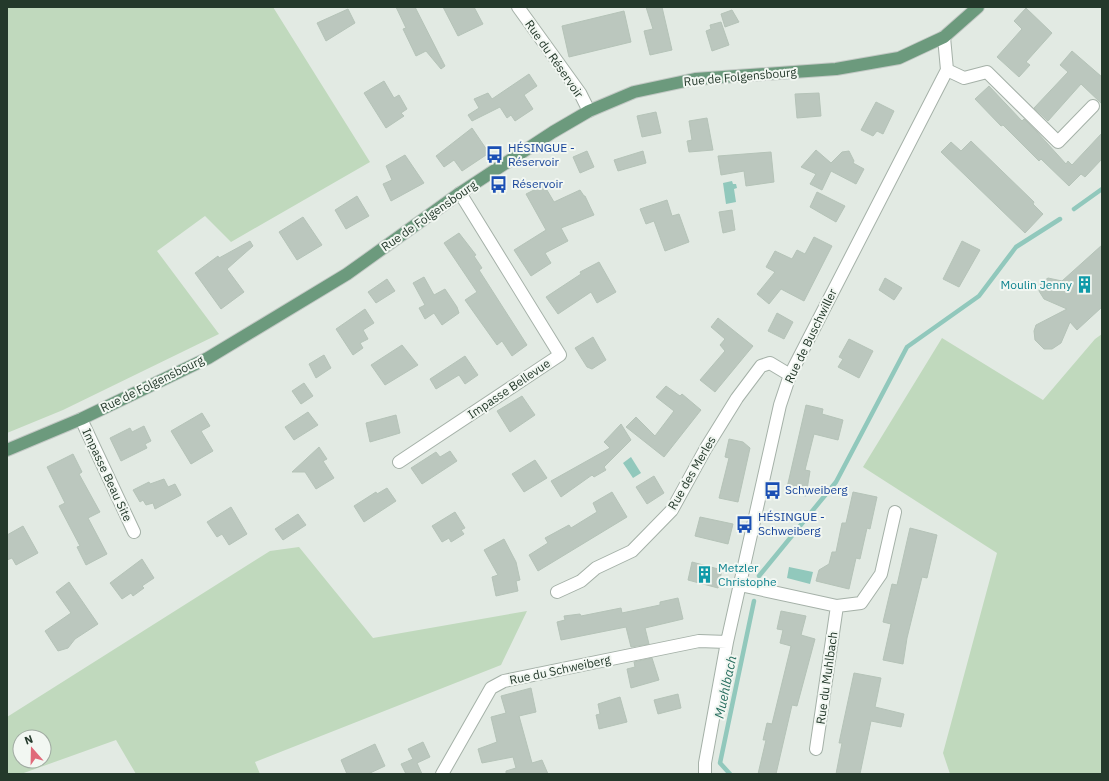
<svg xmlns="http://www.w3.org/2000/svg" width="1109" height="781" font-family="'IBM Plex Sans',sans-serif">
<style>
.green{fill:#c0d9bd;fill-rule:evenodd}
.water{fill:#91c8bc}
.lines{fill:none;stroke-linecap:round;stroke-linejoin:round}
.stream{stroke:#91c8bc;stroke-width:4.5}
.building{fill:#bbc7be;stroke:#b5c3b8}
.minor-casing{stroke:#a5b1a8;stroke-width:14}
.major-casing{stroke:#c2c8c4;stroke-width:14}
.minor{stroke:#fff;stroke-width:12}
.major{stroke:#6c9a7d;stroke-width:12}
.labels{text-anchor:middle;stroke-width:4;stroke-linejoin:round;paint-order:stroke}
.street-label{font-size:12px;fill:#24392b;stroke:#f2f7f2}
.transit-label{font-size:12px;fill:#164399;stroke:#f2f7f2;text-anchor:start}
.culture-label{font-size:12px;fill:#0d838f;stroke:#f2f7f2;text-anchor:end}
.water-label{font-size:13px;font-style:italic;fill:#266d5e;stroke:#f2f7f2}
</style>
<rect width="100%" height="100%" fill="#e2eae3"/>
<path class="green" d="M7 7H273L370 162 231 242 205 216 157 251 219 334 63 410 7 433Z
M1102 334V774H950L943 753 997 553 863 467 942 338 1043 400 1095 339Z
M299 547 373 638 527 611 501 665 255 762 260 774H136L116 740 21 774H7V717L270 551ZM20 737H44V761H20Z"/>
<path class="water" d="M732 181 733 184H736L737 188 734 189 736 202 726 204 723 183Z
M631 457 641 473 633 478 623 463Z
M789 567 813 572 810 584 787 578Z"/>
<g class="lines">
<path class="stream" d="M1074 209 1102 189
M759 576 836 482 907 347 979 296 1016 247 1060 219
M730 774 720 763 754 601"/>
</g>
<path class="building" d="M396 7H415L445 66 441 69 426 51 416 56 403 29 406 28Z
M443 7H474L483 24 458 36Z
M646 7H662L672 50 650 55 644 31 653 29Z
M1026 8 1052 33 1026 62 1030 65 1019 77 997 57 1022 29 1014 21Z
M348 9 355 23 326 41 317 23Z
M732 10 739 22 725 27 721 14Z
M624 11 631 42 569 57 562 26Z
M721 22 729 45 712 51 706 31 711 29 710 25Z
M1072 51 1102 77V104L1081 84 1048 121 1034 108 1068 72 1060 65Z
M529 74 537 86 524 95 533 109 515 121 511 115 507 118 500 107 472 121 468 115 479 108 474 99 488 93 492 99Z
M384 81 394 98 399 95 407 109 401 113 404 116 386 128 364 93Z
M989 86 1022 121 1024 119 1037 132 1066 164 1068 161 1072 165 1102 133V159L1085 177 1081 174 1069 186 1041 159 1039 161 1003 125 1001 126 975 99Z
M819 93 821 116 797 118 795 94Z
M876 102 894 111 883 134 877 131 873 136 861 130Z
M656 112 661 133 642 137 637 116Z
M707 118 713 150 689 152 687 141 692 140 689 121Z
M472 128 489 153 462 171 454 160 444 167 436 156Z
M971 141 1034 202 1033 204 1043 214 1025 233 941 152 951 142 961 151Z
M816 150 831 163 842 152 849 151 854 161 853 163 864 169 856 184 831 171 822 190 810 184 816 174 801 167Z
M587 151 594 167 580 173 573 157Z
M643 151 646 163 618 171 614 160Z
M771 152 774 182 746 186 744 171 721 175 718 156Z
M405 155 424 183 391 201 383 184 392 180 386 166Z
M544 185 554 202 580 190 584 196H585L594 215 561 228 568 241 545 253 551 263 531 276 514 250 546 230 526 194Z
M817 192 845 206 836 222 810 207Z
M357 196 369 216 346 229 335 210Z
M667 200 672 216 679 214 689 242 665 251 654 221 646 224 640 209Z
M732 210 735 230 723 233 719 212Z
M303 217 322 245 297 260 279 232Z
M459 233 476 255 474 256 482 268 479 270 527 345 512 356 502 341 497 345 465 300 477 292 444 243Z
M814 237 832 246 804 301 781 289 769 304 757 294 775 272 766 267 775 251 792 259 797 250 805 254Z
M250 241 253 246 227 269 244 292 221 309 195 273 218 256 219 258Z
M962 241 980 250 959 287 943 279Z
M1102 245V307L1077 330 1070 322 1061 343 1052 349H1044L1035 340 1034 331 1036 325 1067 309 1044 299 1039 291 1041 283 1048 278 1062 281Z
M599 262 616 292 597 303 591 292 558 314 546 297 581 274 580 272Z
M424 277 434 295 445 289 457 307 459 313 442 325 434 313 425 319 419 308 425 305 413 283Z
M885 278 902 288 894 300 879 290Z
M387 279 395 291 376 303 368 292Z
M365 309 374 323 363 330 368 339 360 343 363 348 353 355 336 329Z
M777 313 793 322 784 339 768 331Z
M718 318 753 346 715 392 700 380 725 351 720 345 725 339 711 327Z
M593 337 606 360 592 369 587 367 575 348Z
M849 339 873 351 859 378 838 367 843 359 839 357Z
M402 345 418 365 385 385 371 365Z
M324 355 331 368 316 378 309 364Z
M465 356 478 375 465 384 459 375 436 389 430 379Z
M304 383 313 396 301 404 292 391Z
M666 386 680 396 682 394 701 410 664 457 626 427 636 417 655 436 674 411 656 397Z
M522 396 535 415 510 432 497 411Z
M806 405 823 409 822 414 843 420 838 440 814 434 805 470 810 471 806 496 786 492Z
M308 412 318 425 294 440 285 427Z
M202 413 210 426 201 431 213 451 191 464 171 431Z
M396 415 400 433 370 442 366 423Z
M621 424 631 440 604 467 606 470 594 477 592 475 561 497 551 481 610 448 604 442Z
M144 426 151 441 145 444 147 448 121 461 110 438 130 428 132 432Z
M729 439 743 442 750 448 738 502 719 498 729 458 725 457Z
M319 447 327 459 323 461 334 478 316 489 305 472H292Z
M450 451 457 461 422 484 411 468 436 452 440 457Z
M73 454 82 472 79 474 100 512 88 518 107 554 86 565 77 547 80 546 59 506 65 503 47 467Z
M535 460 547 478 524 492 512 474Z
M654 476 664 493 647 504 636 487Z
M164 479 168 487 175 484 181 495 155 509 153 503 146 505 143 500 140 502 133 490 149 482 150 484Z
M387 488 396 501 364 522 354 506 376 492 377 494Z
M612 492 627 517 538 571 529 555 548 543 545 538 569 525 571 528 597 512 593 503Z
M853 492 877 497 870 529 867 528 860 559 856 558 849 589 816 581 819 570 829 564 832 552H836L842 523H846Z
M231 507 247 534 229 545 222 534 217 537 207 522Z
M455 512 465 528 461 530 464 534 451 542 449 538 442 542 432 526Z
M298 514 306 525 283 540 275 529Z
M700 517 733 524 728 544 695 536Z
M23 526 38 553 16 565 12 558 7 560V535Z
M910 528 937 535 927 578 922 577 907 638 903 664 883 660 891 624 883 622 892 584 897 585Z
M504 539 516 562 520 580 516 581 518 591 496 596 492 577 498 575 484 550Z
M142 559 154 578 142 586 144 588 133 596 131 593 122 599 110 583Z
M692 562 722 570 718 588 688 580Z
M69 582 98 624 75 639 68 648 58 651 45 631 71 613 56 592Z
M678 598 683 619 645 628 649 644 631 647 626 627 561 640 557 622 565 620 564 616 580 614 581 616 621 608 622 613 660 605V602Z
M781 611 806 616 801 635 815 639 797 706 792 705 776 774H758L766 740H763L767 723 772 724 791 646 780 643 783 630 777 629Z
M652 658 659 680 631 688 627 669 635 667 634 662Z
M854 673 881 678 875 707 904 714 901 727 871 721 860 774H836L842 743H839Z
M531 688 536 712 519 716 532 763 542 760 548 774H506V771L516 768 513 757 482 763 478 749 497 742 491 717 506 713 501 696Z
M678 694 681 708 658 714 654 700Z
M620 697 627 722 599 729 596 715 600 714 598 704Z
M423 742 430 757 417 763 422 774H406L401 764 413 759 408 749Z
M375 744 385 766 368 774H347L341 760Z"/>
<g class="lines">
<defs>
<path id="minor" d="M518 7 580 93 589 111
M947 70 964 78 987 72 1058 142 1093 106
M81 419 134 532
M399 462 560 355 460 193
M740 585 837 606 861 603 881 574 895 512
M557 592 581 581 596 568 632 551 672 510 706 448 737 398 761 366 770 363 790 375
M816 749 837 606
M442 774 491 688 504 681 699 641 727 642
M705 774V763L727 642 780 405 790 375 947 70 944 37"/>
<path id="major" d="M7 450 81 419 208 358 347 274 460 193 553 132 589 111 634 92 695 79 836 69 899 58 944 37 978 7"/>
</defs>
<use href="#minor" class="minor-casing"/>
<use href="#major" class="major-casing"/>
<use href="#minor" class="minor"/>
<use href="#major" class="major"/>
</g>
<defs>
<symbol id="bus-bare" viewBox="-9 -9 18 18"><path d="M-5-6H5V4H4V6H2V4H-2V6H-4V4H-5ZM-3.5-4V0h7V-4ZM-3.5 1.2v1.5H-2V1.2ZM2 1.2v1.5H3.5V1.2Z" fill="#1a4fb4" stroke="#f2f7f2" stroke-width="2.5" paint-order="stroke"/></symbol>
<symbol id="building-bare" viewBox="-9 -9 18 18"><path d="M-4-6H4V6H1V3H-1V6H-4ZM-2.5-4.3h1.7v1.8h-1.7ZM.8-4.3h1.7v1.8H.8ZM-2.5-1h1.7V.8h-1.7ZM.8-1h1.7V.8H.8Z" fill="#0f9aa8" stroke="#f2f7f2" stroke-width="2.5" paint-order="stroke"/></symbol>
</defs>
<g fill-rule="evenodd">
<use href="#bus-bare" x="482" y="142" width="25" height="25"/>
<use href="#bus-bare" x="486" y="172" width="25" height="25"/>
<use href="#building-bare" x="1072" y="272" width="25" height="25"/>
<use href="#bus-bare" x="760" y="478" width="25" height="25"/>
<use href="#bus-bare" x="732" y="512" width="25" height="25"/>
<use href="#building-bare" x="692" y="562" width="25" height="25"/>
</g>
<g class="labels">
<g class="street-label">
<text transform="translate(554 59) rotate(55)" y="4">Rue du Réservoir</text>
<text transform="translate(740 77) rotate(-5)" y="4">Rue de Folgensbourg</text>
<text transform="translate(429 216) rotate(-35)" y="4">Rue de Folgensbourg</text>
<text transform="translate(811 336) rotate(-64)" y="4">Rue de Buschwiller</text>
<text transform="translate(152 384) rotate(-26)" y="4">Rue de Folgensbourg</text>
<text transform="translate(509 389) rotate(-34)" y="4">Impasse Bellevue</text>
<text transform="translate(692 473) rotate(-60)" y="4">Rue des Merles</text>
<text transform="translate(107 475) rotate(65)" y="4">Impasse Beau Site</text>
<text transform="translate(560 670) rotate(-12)" y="4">Rue du Schweiberg</text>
<text transform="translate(827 678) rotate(-82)" y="4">Rue du Muhlbach</text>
</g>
<g class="transit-label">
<text x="508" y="152">HÉSINGUE -<tspan x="508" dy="14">Réservoir</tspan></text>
<text x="512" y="188">Réservoir</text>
<text x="785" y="494">Schweiberg</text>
<text x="758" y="521">HÉSINGUE -<tspan x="758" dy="14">Schweiberg</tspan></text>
</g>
<g class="culture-label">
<text x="1072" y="289">Moulin Jenny</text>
<text x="718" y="572" text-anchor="start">Metzler<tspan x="718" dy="14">Christophe</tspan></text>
</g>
<g class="water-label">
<text transform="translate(725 687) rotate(-78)" y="5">Muehlbach</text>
</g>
</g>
<rect width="1109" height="781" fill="none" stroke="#24392b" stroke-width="16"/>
<g transform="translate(32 749) rotate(340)"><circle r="19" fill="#f2f7f2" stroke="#a0aba2"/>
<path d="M0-3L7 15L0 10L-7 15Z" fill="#e06a7a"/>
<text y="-6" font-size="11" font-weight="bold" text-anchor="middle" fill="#24392b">N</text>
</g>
</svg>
